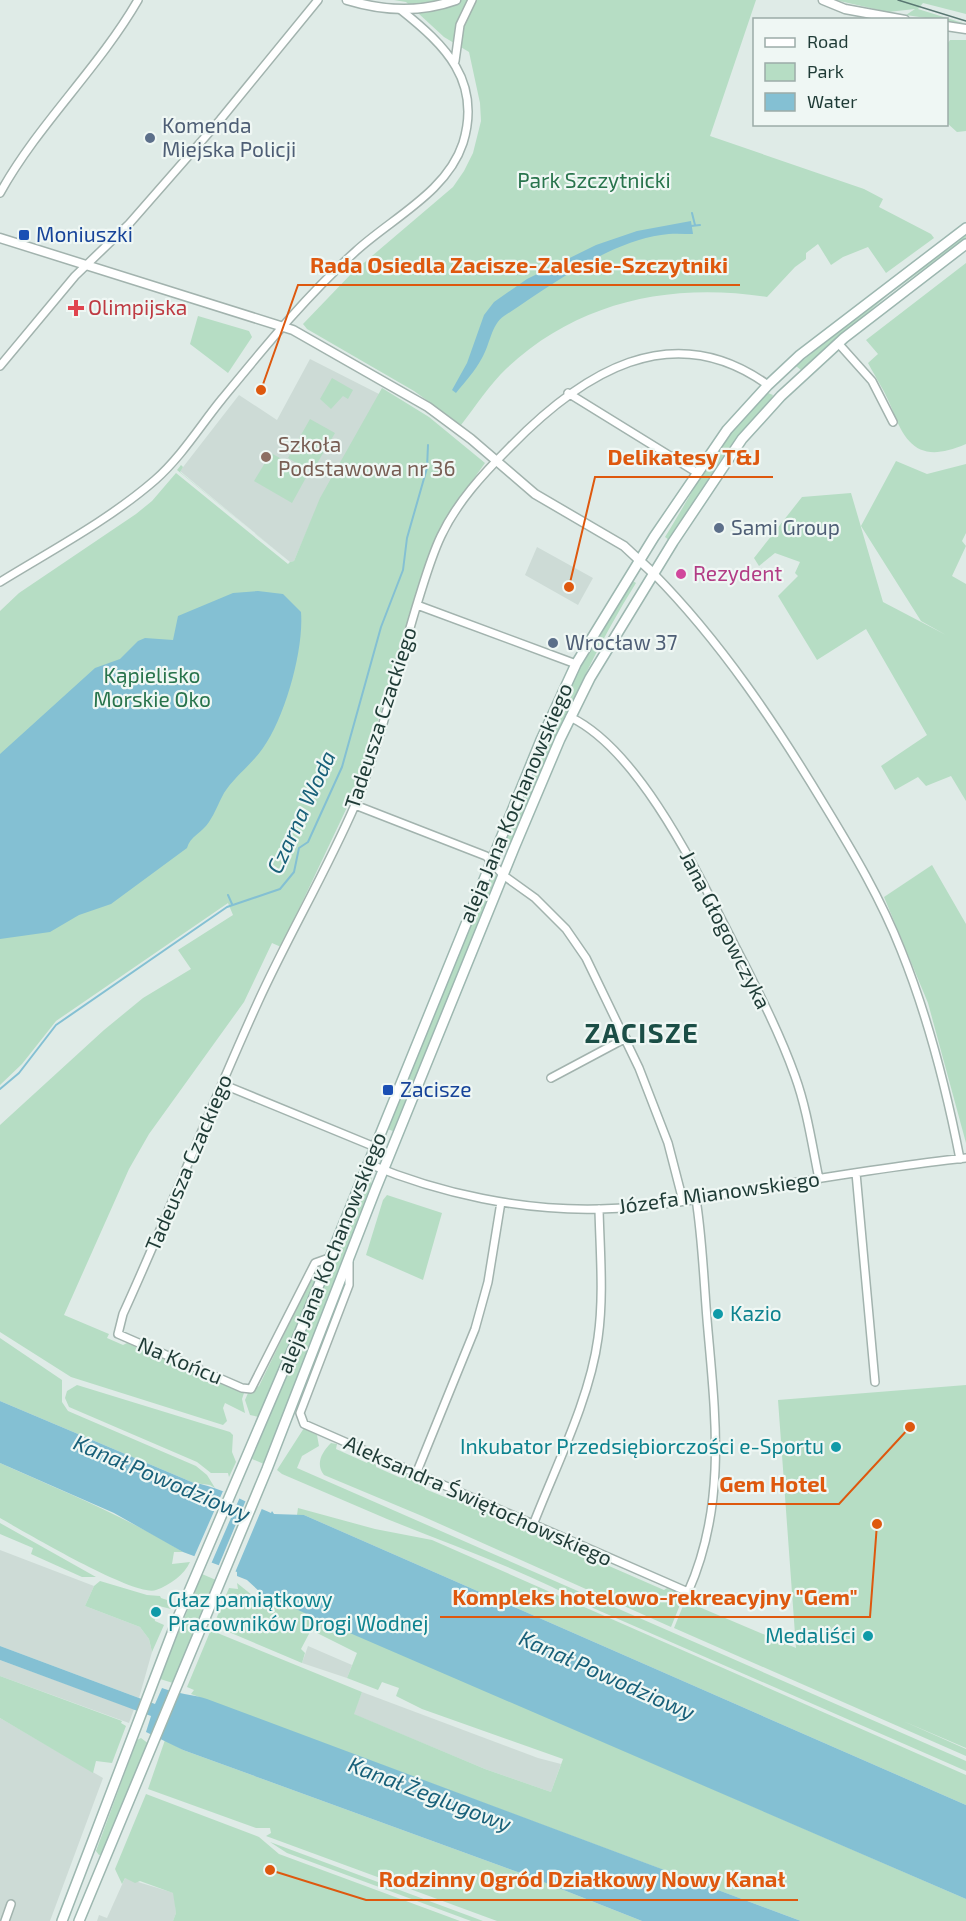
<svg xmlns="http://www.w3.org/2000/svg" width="966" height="1921" font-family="'Exo 2',sans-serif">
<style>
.built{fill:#cddbd6}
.green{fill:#b6ddc4}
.water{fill:#84c0d3}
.pier{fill:#dfebe7}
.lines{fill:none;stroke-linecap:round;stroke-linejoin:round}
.stream{stroke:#84c0d3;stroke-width:2}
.minor-casing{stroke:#a2b3ae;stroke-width:10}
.tertiary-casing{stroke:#a2b3ae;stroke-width:11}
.secondary-casing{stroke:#9db7b0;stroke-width:12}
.minor{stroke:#fff;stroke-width:7}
.tertiary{stroke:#fff;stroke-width:8}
.secondary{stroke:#fff;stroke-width:9}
.tram{stroke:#597772;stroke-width:1.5}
.service-dot{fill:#5c6f8a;stroke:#eff7f4;stroke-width:2}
.transit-dot{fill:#1a4fb4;stroke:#eff7f4;stroke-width:2}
.health-dot{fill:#e0444e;stroke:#eff7f4;stroke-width:2}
.education-dot{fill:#8d6e63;stroke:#eff7f4;stroke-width:2}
.hotel-dot{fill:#d1479c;stroke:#eff7f4;stroke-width:2}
.culture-dot{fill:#0f9aa8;stroke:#eff7f4;stroke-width:2}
.labels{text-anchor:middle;stroke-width:4.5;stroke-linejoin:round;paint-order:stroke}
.service-label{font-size:21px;fill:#4e5e75;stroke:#eff7f4;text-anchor:start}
.park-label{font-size:21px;fill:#28744c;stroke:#eff7f4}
.transit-label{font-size:21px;fill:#164399;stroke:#eff7f4;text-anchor:start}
.health-label{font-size:21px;fill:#be3a42;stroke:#eff7f4;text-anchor:start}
.education-label{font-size:21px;fill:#785e54;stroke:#eff7f4;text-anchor:start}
.hotel-label{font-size:21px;fill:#b23c85;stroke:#eff7f4;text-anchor:start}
.street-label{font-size:21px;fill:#1f3b36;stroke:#eff7f4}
.culture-label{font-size:21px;fill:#0d838f;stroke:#eff7f4;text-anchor:start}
.water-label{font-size:22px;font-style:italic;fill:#186079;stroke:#eff7f4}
.district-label{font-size:27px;font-weight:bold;letter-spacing:1.5px;fill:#1b4e46;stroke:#eff7f4}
.leader{fill:none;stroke:#de580e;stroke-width:2}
.callout-dot{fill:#de580e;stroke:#eff7f4;stroke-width:2}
.callout-label{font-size:22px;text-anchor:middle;font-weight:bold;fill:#de580e;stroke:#eff7f4;stroke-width:4.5;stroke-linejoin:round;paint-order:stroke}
</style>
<rect width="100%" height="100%" fill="#dfebe7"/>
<path class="built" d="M310 359 379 394V398L321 498 294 561 290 562 180 471 239 395 277 420Z
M537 547 593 578 578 605 525 575Z
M0 1550 94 1586 85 1606 140 1627 149 1639 152 1652 139 1698 0 1646Z
M308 1646 352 1665 347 1678 302 1663Z
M0 1660 134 1709 129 1723 0 1676Z
M362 1692 538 1758 561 1764 551 1792 485 1769 353 1714Z
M0 1718 103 1778 50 1921H0Z
M125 1878 174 1893 176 1913 173 1921H97L99 1915 107 1918Z"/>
<path class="green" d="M394 0H756L710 136 864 189 883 199 879 207 931 234 934 238 886 273 868 247 843 257 831 265 818 244 806 253V259L795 267 767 297C672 282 578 301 507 368 489 385 476 406 461 425L414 391 307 329 303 324 352 273 453 187 464 171 473 153 481 121 480 103 469 52 444 37 406 2Z
M835 0H966V14L923 3 918 9 966 24 906 15 915 9 888 12Z
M950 40H966V131L957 132 947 123 946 46Z
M966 234V238L888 295 801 370 796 366 901 281Z
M966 263V444C924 462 907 450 892 409 886 393 876 378 868 363L878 354 866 340Z
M198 316 249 331 252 337 228 373 190 344Z
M332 378 353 390 348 399 343 396 331 409 320 399Z
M382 388 429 417 485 463 450 512 432 546 359 782 281 947 272 943 244 1002 149 1134 129 1169 64 1315 109 1334 107 1338 123 1345 127 1343 244 1393 242 1399 245 1413 225 1403 223 1408 227 1421 223 1425 71 1377 0 1332V1125L104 1030 143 998 191 969 178 950 233 915 228 903 56 1021 22 1064 0 1085V611L19 593 136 514 152 501 176 473 288 564 290 562 177 470 181 465 183 467 180 472 290 562 294 561 320 498Z
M768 393 773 395 771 400 720 461 669 540 665 537C691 496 729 420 768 393Z
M310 419 335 433 312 472 288 458Z
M271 453 308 474 292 503 254 481Z
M896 461 927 474 966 464V533L962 541 966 546 952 576 966 584V801L951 776 926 786 918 777 895 790 881 766 927 735 866 629 817 660 778 596 798 576 795 573 800 562 775 553 759 566 754 558 802 497 851 493 883 602 946 635 921 621 861 526Z
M633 581 636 583C584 666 548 755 510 845L504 843 573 680Z
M932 865 966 924V1143L928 1003 884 897Z
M492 874H495L497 878 393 1131 387 1129Z
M372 1171 371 1186 264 1464 252 1459Z
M387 1195 442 1213 423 1280 366 1255 383 1200Z
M316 1269 320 1271 259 1417 250 1415 245 1400 248 1393 259 1386Z
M0 1338 62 1380V1402L68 1411 196 1466 207 1475 215 1488 210 1485 194 1483 0 1401Z
M77 1385 230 1432 233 1435 232 1452 236 1462 229 1477 228 1473H211L197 1462 69 1407 65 1398 67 1391Z
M966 1385V1748L903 1721 966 1749V1756L674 1628 685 1601 796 1648 778 1400Z
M304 1428 317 1435 319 1446 302 1456 297 1468 966 1761V1771L593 1608C528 1572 457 1547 387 1519 352 1504 317 1489 282 1474L277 1470Z
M331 1443 337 1444 336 1449 367 1463 370 1459 376 1461V1467L401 1478 406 1474 425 1483V1489L447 1498 452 1495 457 1500 485 1512 487 1510 495 1513V1517C513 1524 525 1526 543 1534L544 1537 564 1546 567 1544 572 1546 573 1550 599 1562 603 1560 609 1562V1566L664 1590 667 1588 682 1594V1600L671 1627 422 1516 324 1475C315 1464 322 1452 331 1443Z
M0 1463C62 1491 125 1516 183 1552H174L172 1564 190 1562C184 1575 170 1585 156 1590 136 1598 23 1531 0 1518Z
M298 1508 375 1529 432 1540 966 1775V1805L304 1515H297Z
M0 1523 96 1577H82L31 1554 33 1548 0 1534Z
M202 1574 216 1580 173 1683 160 1679Z
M100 1581 147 1595 160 1596 161 1598 170 1601 171 1609 159 1606 153 1611 155 1621 164 1625 152 1652 149 1639 140 1627 85 1606 94 1586Z
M237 1583 257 1599 261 1593 966 1899V1921H801L191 1694 194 1690 187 1687 210 1632H215L362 1692 354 1714 485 1769 551 1792 563 1759 422 1709 396 1696 399 1688 382 1682 378 1690 347 1678 357 1653 311 1630 301 1649 305 1653 302 1663 217 1627 214 1624 229 1588 238 1589Z
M0 1676 122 1721 121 1723 126 1726 112 1763 96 1761 93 1773 0 1718Z
M141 1738 149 1744 103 1854 99 1855 96 1851 137 1740Z
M165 1740 183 1750 523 1874 642 1921H497L266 1836 271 1833 270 1828H256L148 1789Z
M146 1794 259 1837 279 1854 460 1921H173L176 1913 173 1893 140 1881 135 1883 125 1878 122 1884 115 1869Z
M270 1842 483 1921H471L287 1853Z"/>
<path class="water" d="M691 221 693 234C683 234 671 233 661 235 606 243 549 287 504 316 491 325 490 345 482 358 475 371 465 382 456 393L452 390 467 363 484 315 494 302 527 279 596 245 637 231Z
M258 591 283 594 301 612C304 650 285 717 263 748 252 764 235 776 224 793 219 802 215 813 209 822 202 833 190 836 187 848L111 904 79 915 50 932 0 939V754L95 668 120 659 138 641 145 638 173 640 178 616 233 593Z
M0 1401 194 1483C215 1485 250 1504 271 1513L272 1511 274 1514 304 1515 966 1805V1899L322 1621 261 1593 247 1580 237 1576V1572L183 1552 114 1513 0 1463Z
M0 1646 155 1704 162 1688C178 1694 191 1694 207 1699L801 1921H642L523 1874 183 1750 146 1732 151 1716 0 1660Z"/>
<path class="pier" d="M223 1491 240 1497 211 1564 194 1557Z
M246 1500 263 1506 234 1575 218 1567Z"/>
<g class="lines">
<path class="stream" d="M692 213 695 225
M691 226 700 225
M228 895 232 904
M0 1089 19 1073 56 1025 227 907 280 889 294 872 299 848 308 842 342 767 381 627 403 570 407 538 427 468 428 445"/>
<defs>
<path id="minor" d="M455 61 460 25 472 0
M0 193C39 123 98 69 138 0
M838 343 872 381 893 422
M0 366 75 276 129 224 220 120 318 0
M568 393 696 472
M653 573C721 642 775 723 825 806 853 852 881 899 901 950 928 1017 946 1087 960 1159
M0 582C52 550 109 520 155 480 182 456 200 426 222 399 264 348 306 296 356 251 392 218 447 192 463 143 482 81 445 45 401 10
M417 605 576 664
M570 717C640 750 699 876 734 944 756 987 779 1031 795 1076 807 1109 812 1145 819 1179
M355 805 486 856 503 875 535 898 566 929 586 958 639 1068 668 1143 683 1201
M551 1078 626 1038
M222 1084 375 1147
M369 1164C441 1194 522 1211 600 1209 656 1208 712 1197 767 1187 833 1176 900 1165 966 1158
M856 1173 875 1382
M329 1258 315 1263 251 1389 242 1388 118 1334 123 1314C170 1211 211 1105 258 1002 288 936 326 872 355 805 382 739 397 669 418 601 425 579 431 557 441 536 457 502 483 474 510 447 581 374 671 315 768 385
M349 1261V1285L300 1413 304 1424 688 1592C726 1507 716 1421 708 1331 704 1288 703 1243 696 1199
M416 1474 475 1329 488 1282 501 1202
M533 1525C555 1468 590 1399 598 1338 604 1296 600 1252 599 1209
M5 1921 11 1904"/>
<path id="tertiary" d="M347 0C383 11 420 13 456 0
M823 0 845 9 905 20
M946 26 966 29
M0 238 293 330 428 407 471 439 535 494 624 546 653 573"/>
<path id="secondary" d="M62 1921 179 1615 296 1341 541 740 576 664 654 537 727 430 768 385 800 355 966 228
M79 1921 267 1469 376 1188 514 848 560 739 590 678 673 542 742 439 781 396 844 338 966 244"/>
</defs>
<use href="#minor" class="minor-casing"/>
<use href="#tertiary" class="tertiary-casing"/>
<use href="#secondary" class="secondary-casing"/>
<use href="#minor" class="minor"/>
<use href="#tertiary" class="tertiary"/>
<use href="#secondary" class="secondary"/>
<path class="tram" d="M898 0 966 21"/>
</g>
<g class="service-dot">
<circle cx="150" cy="138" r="6"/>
<circle cx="719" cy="528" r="6"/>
<circle cx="553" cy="643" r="6"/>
</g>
<g class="transit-dot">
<rect x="18" y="229" width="12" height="12" rx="3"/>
<rect x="382" y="1084" width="12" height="12" rx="3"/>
</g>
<path class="health-dot" d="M73 299h6v6h6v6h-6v6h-6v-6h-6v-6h6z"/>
<circle class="education-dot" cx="266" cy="457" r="6"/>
<circle class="hotel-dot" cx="681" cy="574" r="6"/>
<g class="culture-dot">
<circle cx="718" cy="1314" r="6"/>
<circle cx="836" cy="1447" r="6"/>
<circle cx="156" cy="1612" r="6"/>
<circle cx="868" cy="1636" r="6"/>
</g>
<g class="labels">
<g class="service-label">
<text x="162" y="133">Komenda<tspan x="162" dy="24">Miejska Policji</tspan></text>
<text x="731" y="535">Sami Group</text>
<text x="565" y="650">Wrocław 37</text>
</g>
<g class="park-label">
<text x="594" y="188">Park Szczytnicki</text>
<text x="152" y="683">Kąpielisko<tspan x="152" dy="24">Morskie Oko</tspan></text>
</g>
<g class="transit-label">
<text x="36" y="242">Moniuszki</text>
<text x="400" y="1097">Zacisze</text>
</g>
<g class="health-label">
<text x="88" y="315">Olimpijska</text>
</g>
<g class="education-label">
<text x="278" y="452">Szkoła<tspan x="278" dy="24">Podstawowa nr 36</tspan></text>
</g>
<g class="hotel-label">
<text x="693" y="581">Rezydent</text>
</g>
<g class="street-label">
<text transform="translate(381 718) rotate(-72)" y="7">Tadeusza Czackiego</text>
<text transform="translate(516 803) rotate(-67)" y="7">aleja Jana Kochanowskiego</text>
<text transform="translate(725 930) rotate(63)" y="7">Jana Głogowczyka</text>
<text transform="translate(189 1163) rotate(-67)" y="7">Tadeusza Czackiego</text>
<text transform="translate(719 1193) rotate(-8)" y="7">Józefa Mianowskiego</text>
<text transform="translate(332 1253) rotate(-68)" y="7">aleja Jana Kochanowskiego</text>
<text transform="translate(180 1361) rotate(23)" y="7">Na Końcu</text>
<text transform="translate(478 1501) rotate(24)" y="7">Aleksandra Świętochowskiego</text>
</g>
<g class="culture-label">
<text x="730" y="1321">Kazio</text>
<text x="824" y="1454" text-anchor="end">Inkubator Przedsiębiorczości e-Sportu</text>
<text x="168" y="1607">Głaz pamiątkowy<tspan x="168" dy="24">Pracowników Drogi Wodnej</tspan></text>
<text x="856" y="1643" text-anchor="end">Medaliści</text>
</g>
<g class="water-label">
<text transform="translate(301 812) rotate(-65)" y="8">Czarna Woda</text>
<text transform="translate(162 1478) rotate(23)" y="8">Kanał Powodziowy</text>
<text transform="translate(607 1675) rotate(24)" y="8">Kanał Powodziowy</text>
<text transform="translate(430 1794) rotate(21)" y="8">Kanał Żeglugowy</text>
</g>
<g class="district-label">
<text x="642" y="1043">ZACISZE</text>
</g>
</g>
<path class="leader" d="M261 390L298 285H740M569 587L595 477H773M910 1427L839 1504H708M877 1524L870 1617H440M270 1870L366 1900H798"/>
<g class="callout-dot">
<circle cx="261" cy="390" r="6"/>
<circle cx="569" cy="587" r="6"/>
<circle cx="910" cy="1427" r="6"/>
<circle cx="877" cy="1524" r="6"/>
<circle cx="270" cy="1870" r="6"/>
</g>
<g class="callout-label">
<text x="519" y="273">Rada Osiedla Zacisze-Zalesie-Szczytniki</text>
<text x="684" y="465">Delikatesy T&amp;J</text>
<text x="773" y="1492">Gem Hotel</text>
<text x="655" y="1605">Kompleks hotelowo-rekreacyjny "Gem"</text>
<text x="582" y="1887">Rodzinny Ogród Działkowy Nowy Kanał</text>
</g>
<rect x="753" y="18" width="195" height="108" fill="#eff7f4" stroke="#9caca8" stroke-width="1.5"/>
<rect x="765" y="38" width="30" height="9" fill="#ffffff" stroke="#9caca8" stroke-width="1.5"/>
<text x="807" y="48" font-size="18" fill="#1f3b36">Road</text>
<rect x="765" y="63" width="30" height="18" fill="#b6ddc4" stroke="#9caca8" stroke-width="1.5"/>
<text x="807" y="78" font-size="18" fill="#1f3b36">Park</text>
<rect x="765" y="93" width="30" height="18" fill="#84c0d3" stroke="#9caca8" stroke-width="1.5"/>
<text x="807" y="108" font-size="18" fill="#1f3b36">Water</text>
</svg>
